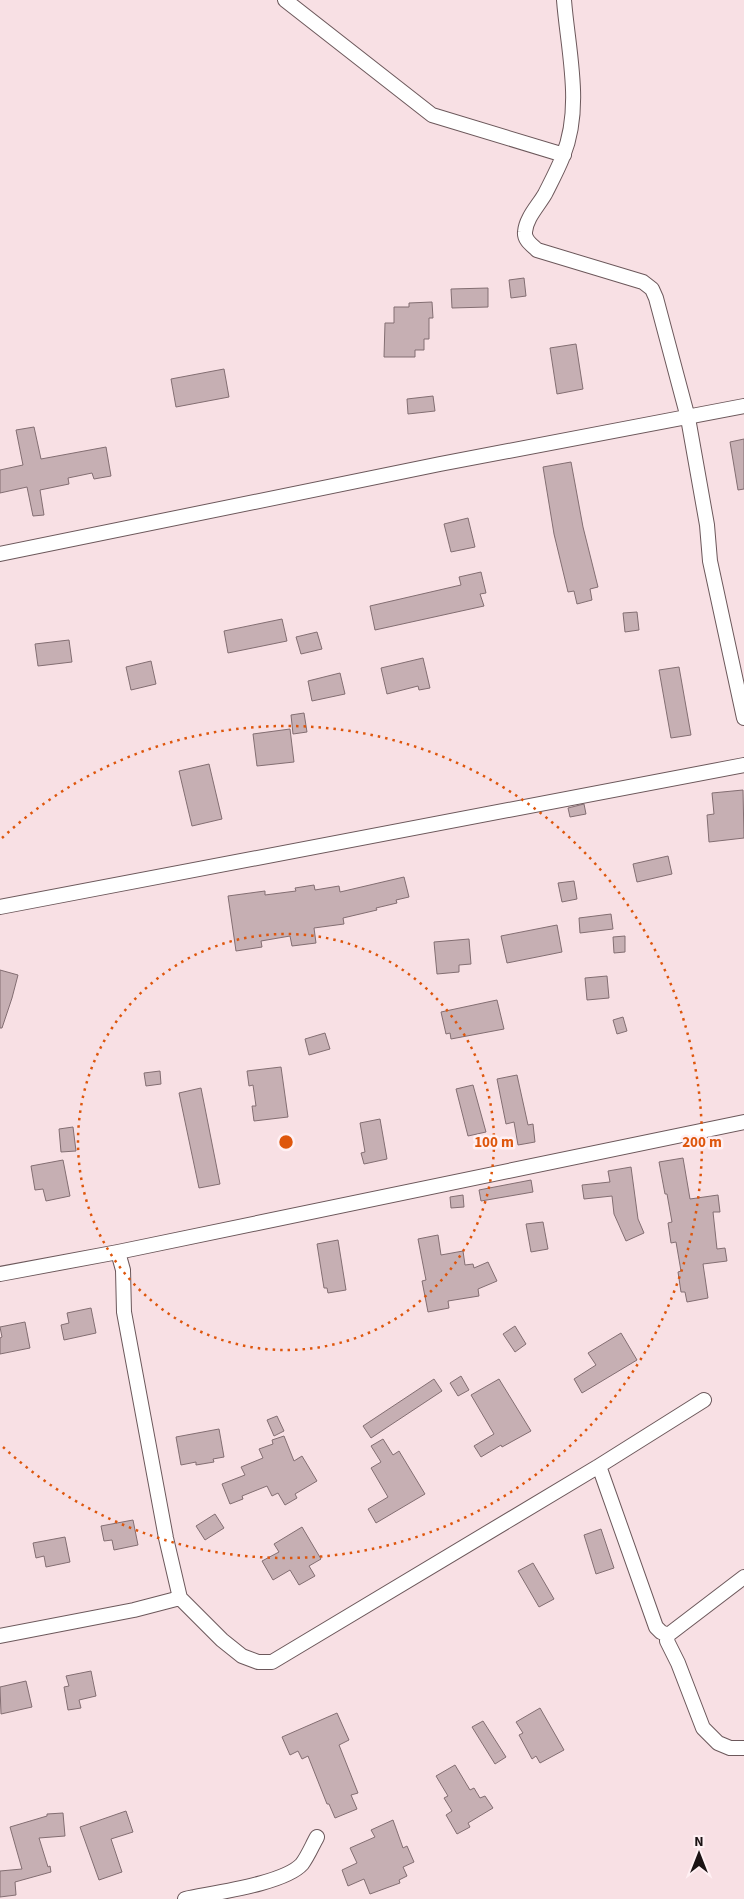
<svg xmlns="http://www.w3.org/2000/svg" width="744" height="1899" font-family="'Source Sans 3',sans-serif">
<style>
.building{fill:#c6afb3;stroke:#836e72}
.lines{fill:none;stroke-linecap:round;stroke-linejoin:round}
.minor-casing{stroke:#6c585b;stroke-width:16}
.minor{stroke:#fff;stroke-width:14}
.ring{fill:none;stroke:#de560c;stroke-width:2.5;stroke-dasharray:2.5 5}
.centre{fill:#de560c;stroke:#fff0f3;stroke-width:2.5}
.ring-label{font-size:15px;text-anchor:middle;font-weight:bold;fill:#de560c;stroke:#fff0f3;stroke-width:5;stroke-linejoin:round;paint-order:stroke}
</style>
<rect width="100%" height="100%" fill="#f8e0e4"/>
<path class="building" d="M524 278 526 296 511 298 509 280Z
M488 288V307L452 308 451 289Z
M432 302 433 318H429V339H424V350H415V357H384L385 323H394V307H409V303Z
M576 344 583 389 557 394 550 348Z
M224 369 229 397 176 407 171 379Z
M433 396 435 411 408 414 407 399Z
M34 427 41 459 106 447 111 476 94 479 92 473 68 478 69 484 40 490 44 515 33 516 27 487 0 493V470L23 465 16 430Z
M744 439V489L738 490 730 442Z
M571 462 583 527 598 587 590 589 592 600 577 604 574 591 568 592 554 534 543 467Z
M468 518 475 547 451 552 444 524Z
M481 572 486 593 480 594 484 606 375 630 370 606 461 585 459 577Z
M637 612 639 630 625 632 623 613Z
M282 619 287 641 228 653 224 631Z
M317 632 322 649 301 654 296 637Z
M69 640 72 662 38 666 35 644Z
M423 658 430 688 419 690 418 686 387 694 381 668Z
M151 661 156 684 131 690 126 667Z
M679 667 691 735 671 738 659 670Z
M340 673 345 694 312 701 308 681Z
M304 713 307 732 293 734 291 715Z
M290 729 294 762 257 766 253 734Z
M209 764 222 819 192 826 179 771Z
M743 790 744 838 709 842 707 815 714 814 712 793Z
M584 804 586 814 570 817 568 808Z
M668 856 672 874 637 882 633 864Z
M404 877 409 897 396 900 397 903 376 908 377 910 343 918 344 924 314 928 316 943 292 946 290 936 261 941 262 947 236 951 228 896 265 891V895L296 891 295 888 314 885 315 890 339 886 340 892Z
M574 881 577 899 562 902 558 883Z
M611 914 613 929 580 933 579 918Z
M557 925 562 952 507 963 501 936Z
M625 936V952L614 953 613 937Z
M469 939 471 964 459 965V972L437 974 434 942Z
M0 970 18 975 12 998 2 1028H0Z
M607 976 609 998 587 1000 585 978Z
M497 1000 504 1029 451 1039 450 1033 446 1034 441 1012Z
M623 1017 627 1031 617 1034 613 1020Z
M325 1033 330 1049 309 1055 305 1039Z
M281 1067 288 1117 254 1121 252 1106H256L253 1085 249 1086 247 1071Z
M160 1071 161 1084 146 1086 144 1073Z
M517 1075 528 1125 533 1124 535 1142 518 1145 514 1122 506 1124 497 1079Z
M473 1085 486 1132 468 1136 456 1089Z
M201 1088 220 1184 199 1188 179 1093Z
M380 1119 387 1159 364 1164 361 1153 365 1152 360 1123Z
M73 1127 76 1151 61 1152 59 1129Z
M683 1158 690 1199 718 1195 720 1212H713L717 1249 725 1248 727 1261 703 1264 708 1298 687 1302 685 1292H681L678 1272 681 1271 676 1242 671 1243 668 1223 672 1222 667 1194H665L659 1162Z
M63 1160 70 1196 46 1201 43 1189 35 1190 31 1166Z
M631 1167 638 1219 644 1233 626 1241 614 1214 612 1196 584 1199 582 1185 610 1182 608 1171Z
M531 1180 533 1192 481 1201 479 1190Z
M463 1195 464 1207 451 1208 450 1197Z
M543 1222 548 1249 531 1252 526 1224Z
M438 1235 441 1255 463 1251 465 1265 473 1264 474 1268 488 1262 497 1281 478 1289 479 1296 448 1301 449 1308 428 1312 422 1281 426 1280 418 1239Z
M338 1240 346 1290 328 1293 327 1288H324L317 1244Z
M91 1308 96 1333 64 1340 61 1325 69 1323 67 1313Z
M25 1322 30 1348 0 1354V1338L2 1337 0 1327Z
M515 1326 526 1344 515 1352 503 1334Z
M621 1333 637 1360 582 1393 574 1379 596 1365 588 1353Z
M461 1376 469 1390 458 1396 450 1383Z
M434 1379 442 1391 371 1438 363 1426Z
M499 1379 531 1431 502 1447 501 1445 481 1457 474 1446 494 1434 471 1395Z
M277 1416 284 1431 274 1436 267 1420Z
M219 1429 224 1457 213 1459 214 1462 196 1465V1462L181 1465 176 1437Z
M284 1436 294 1461 302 1456 317 1481 295 1494 297 1498 285 1505 278 1493 272 1496 267 1486 242 1496 243 1499 230 1504 222 1484 245 1475 241 1467 263 1458 259 1449 273 1444 272 1440Z
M383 1439 393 1455 399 1451 425 1494 376 1523 368 1509 388 1497 371 1468 381 1462 371 1446Z
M215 1514 224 1528 205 1540 196 1526Z
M133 1520 138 1545 114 1550 112 1540 104 1541 101 1526Z
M302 1527 321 1559 309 1566 315 1576 299 1585 290 1570 273 1580 262 1561 279 1552 274 1544Z
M601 1529 614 1568 596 1574 584 1535Z
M65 1537 70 1562 46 1567 44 1556 36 1558 33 1543Z
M533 1563 554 1599 539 1607 518 1571Z
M91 1671 96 1696 79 1700 81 1708 68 1710 64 1687 69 1686 66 1676Z
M26 1681 32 1707 1 1714 0 1687Z
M540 1708 564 1750 540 1763 536 1756 532 1759 519 1735 523 1733 516 1722Z
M337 1713 349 1740 339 1745 358 1793 351 1795 357 1809 335 1818 329 1804H327L308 1756 302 1759 298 1751 290 1755 282 1737Z
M483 1721 506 1757 495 1764 472 1727Z
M455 1765 470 1790 474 1788 480 1798 485 1796 493 1808 468 1823 470 1827 457 1834 446 1815 452 1811 444 1798 448 1796 436 1776Z
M126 1811 133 1832 111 1839 122 1872 99 1880 80 1827Z
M63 1813 65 1836 39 1838 48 1867 50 1866 51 1872 15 1882 16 1895 0 1897V1871L22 1869 10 1827 47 1816V1814Z
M393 1820 403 1848 407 1846 414 1862 403 1867 407 1876 399 1880 400 1883 370 1894 364 1879 348 1886 342 1870 357 1863 350 1848 375 1837 371 1830Z"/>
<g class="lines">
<defs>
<path id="minor" d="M285 0 432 115 564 155
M564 0C568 51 583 107 563 156 558 169 551 182 545 194 538 206 526 218 525 232 524 240 532 245 537 250L643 282 652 289 656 298 688 418 707 525 710 561 744 718
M0 554 440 464 744 406
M0 907 744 765
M118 1252 123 1270 124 1312 166 1538 180 1598 222 1640 242 1656 258 1662H272L599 1466 704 1400
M0 1274 118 1252 744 1122
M599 1466 656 1627 661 1632 668 1635 667 1641 678 1663 703 1728 718 1743 730 1748H744
M668 1635 744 1577
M0 1636 134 1610 180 1598
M185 1899C212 1893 284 1884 302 1864 308 1856 312 1846 317 1837"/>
</defs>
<use href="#minor" class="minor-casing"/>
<use href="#minor" class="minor"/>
</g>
<g class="ring">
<circle cx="286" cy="1142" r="208"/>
<path d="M2 838A416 416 0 1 1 2 1446"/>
</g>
<circle cx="286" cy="1142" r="8" class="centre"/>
<g class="ring-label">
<text x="494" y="1147">100 m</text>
<text x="702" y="1147">200 m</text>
</g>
<g transform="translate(699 1854)" stroke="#fff0f3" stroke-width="4" paint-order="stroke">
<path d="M0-4L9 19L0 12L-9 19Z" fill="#1b1314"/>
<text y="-8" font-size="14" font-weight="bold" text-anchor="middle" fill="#1b1314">N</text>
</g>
</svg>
